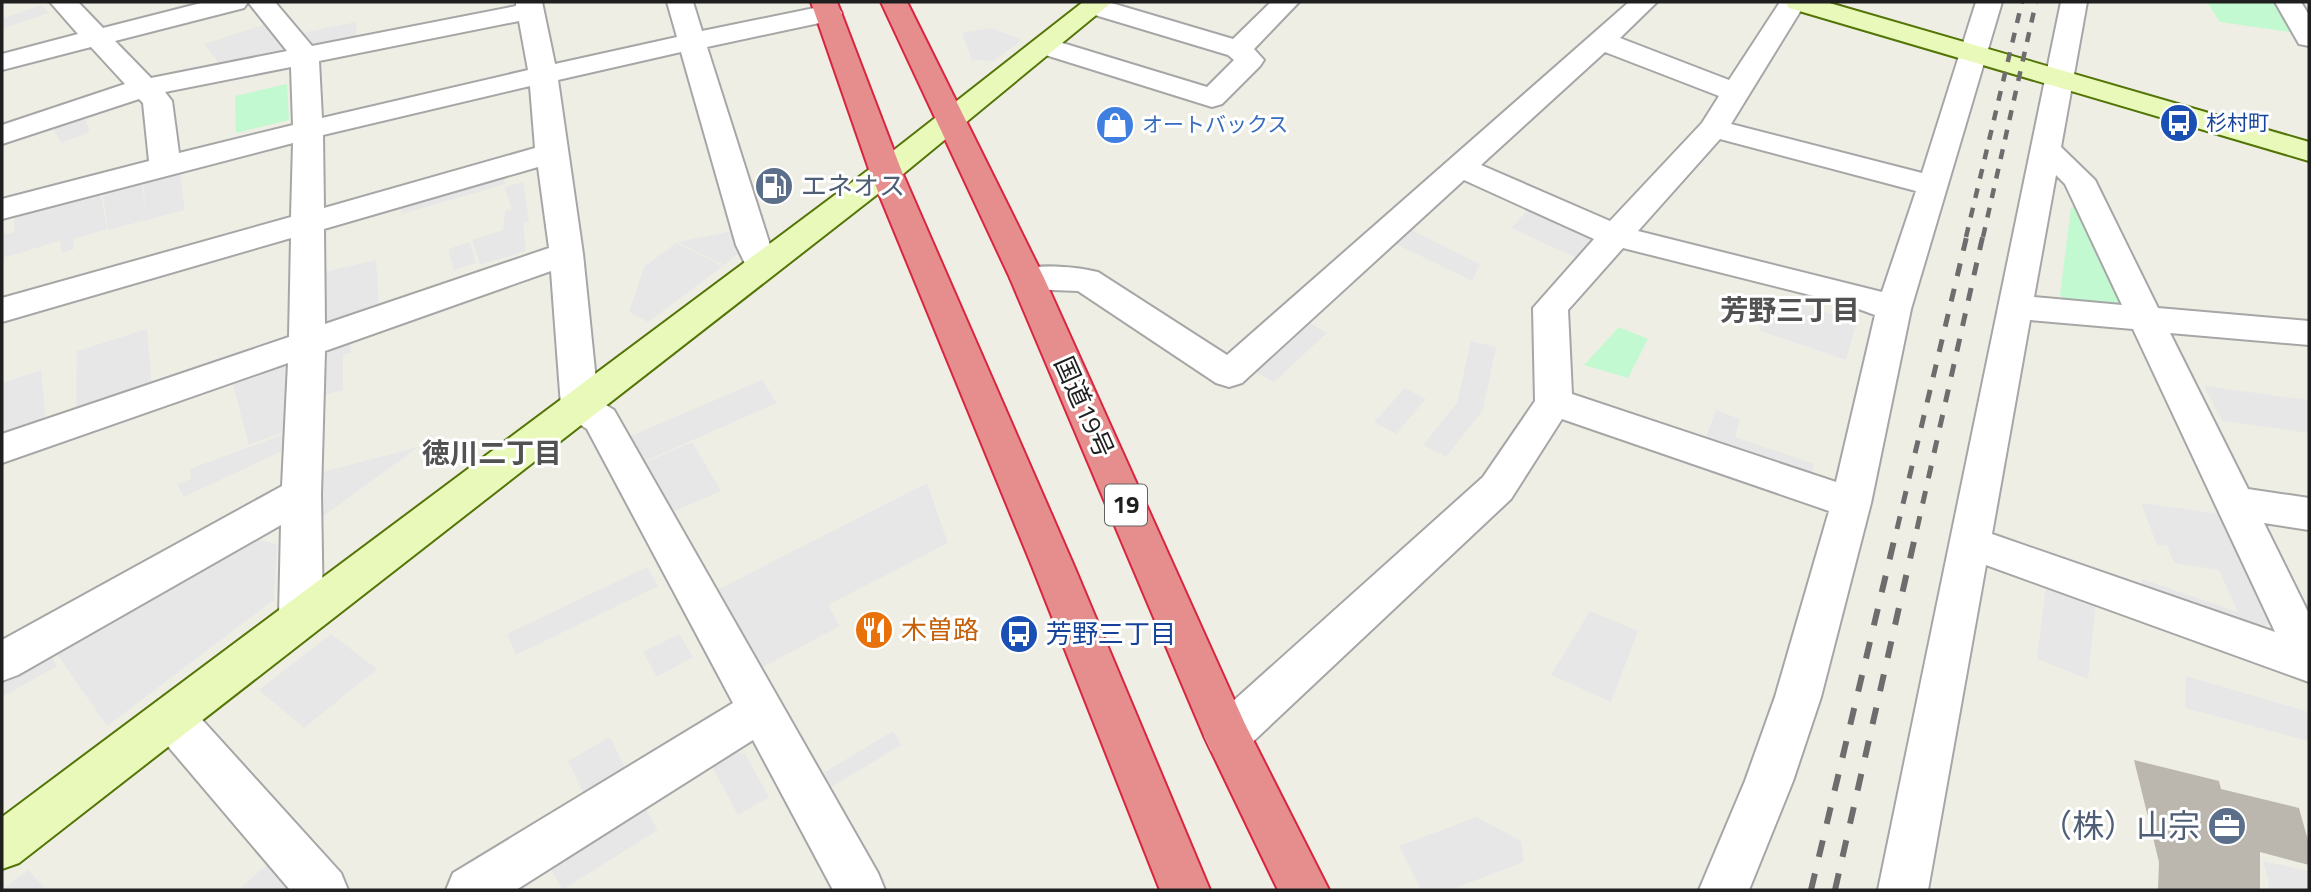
<svg xmlns="http://www.w3.org/2000/svg" width="2311" height="892" font-family="'Titillium Web','Noto Sans JP',sans-serif">
<style>
.park{fill:#c2f9d1}
.parking{fill:#e7e7e7}
.building{fill:#bcb7ae}
.lines{fill:none;stroke-linecap:round;stroke-linejoin:round}
.street-casing{stroke:#a6a6a6;stroke-width:4}
.secondary-casing{stroke:#537506;stroke-width:4}
.highway-casing{stroke:#d92640;stroke-width:4}
.street{fill:#fff;fill-rule:evenodd}
.secondary{fill:#e9f9b9;fill-rule:evenodd}
.highway{fill:#e68e8d;fill-rule:evenodd}
.rail-far2{stroke:#6d6d6d;stroke-width:4.5;stroke-dasharray:10 10;stroke-linecap:butt}
.rail-far1{stroke:#6d6d6d;stroke-width:5;stroke-dasharray:13 13;stroke-linecap:butt}
.rail{stroke:#6d6d6d;stroke-width:6;stroke-dasharray:17 17;stroke-linecap:butt}
.labels{text-anchor:middle;stroke-width:6;stroke-linejoin:round;paint-order:stroke}
.far-transit-label{font-size:21px;fill:#164399;stroke:#fff;text-anchor:start}
.far-shop-label{font-size:21px;fill:#366cbe;stroke:#fff;text-anchor:start}
.shield{fill:#fff;stroke:#626262;stroke-width:2}
.shield-label{font-size:24px;font-weight:bold;fill:#1f1f1f}
.service-label{font-size:26px;fill:#4e5e75;stroke:#fff;text-anchor:start}
.street-label{font-size:26px;fill:#1f1f1f;stroke:#fff}
.food-label{font-size:26px;fill:#c56008;stroke:#fff;text-anchor:start}
.transit-label{font-size:26px;fill:#164399;stroke:#fff;text-anchor:start}
.neighbourhood-label{font-size:28px;font-weight:bold;fill:#525252;stroke:#fff}
.near-service-label{font-size:32px;fill:#4e5e75;stroke:#fff;text-anchor:end}
</style>
<rect width="100%" height="100%" fill="#efeee5"/>
<path class="park" d="M2207 2H2278L2296 33 2220 22Z
M287 84 289 120 236 133 235 96Z
M2071 207H2077L2121 301 2117 309 2069 303 2060 295Z
M1619 327 1648 339 1628 378 1584 365Z"/>
<path class="parking" d="M41 5 49 13 4 28 2 26V19Z
M356 22 357 38 317 47 312 46 301 33Z
M266 24 284 47 273 56 222 67 204 44Z
M991 28 1022 40 994 61 972 60 962 33Z
M83 114 90 132 61 143 51 125Z
M179 167 185 210 108 230 102 189 141 178 146 214 143 178Z
M503 175 506 184 402 214 399 205Z
M523 182 529 221 523 223 526 251 480 265 472 240 503 230 505 211 512 209 504 187Z
M100 190 107 229 73 239 74 249 61 253 60 241 2 258V235L14 232 15 212Z
M1529 209 1590 235 1593 243 1579 259 1511 228Z
M1410 229 1480 264 1472 281 1394 243Z
M732 231 739 253 724 265 677 242Z
M470 242 476 263 454 270 448 249Z
M676 243 723 266 648 322 629 312 644 267Z
M376 260 379 307 331 325 318 321 319 273Z
M1767 295 1857 321 1846 360 1760 331Z
M1310 323 1327 333 1274 382 1256 372Z
M147 329 152 386 76 413 77 351Z
M350 337 351 353 343 355V390L316 397 317 351Z
M1471 341 1496 347 1483 410 1446 457 1423 445 1457 403Z
M276 362 289 366 283 432 249 445 231 378Z
M41 370 46 425 2 440V383Z
M762 380 777 403 645 461 631 436Z
M2204 386 2309 400V433L2222 421Z
M1405 388 1426 399 1396 434 1374 422Z
M1716 410 1740 419 1735 437 1814 464 1811 475 1703 445Z
M284 434 282 451 184 497 177 484 191 479 190 469Z
M692 442 721 491 673 512 646 462Z
M418 447 313 524 315 474Z
M927 483 948 543 828 605 840 626 759 669 713 592Z
M2141 503 2220 514 2271 623 2250 633 2140 595 2142 579 2238 612 2219 570 2174 563 2167 546 2157 545Z
M244 537 277 544 274 600 107 726 52 647Z
M647 567 658 586 516 655 507 634Z
M2046 585 2096 603 2088 679 2037 659Z
M1590 611 1638 631 1611 702 1551 675Z
M331 634 377 669 304 728 259 690Z
M679 634 693 657 657 677 643 652Z
M48 649 57 666 2 697V675Z
M2186 676 2306 711 2309 720V741L2185 708Z
M893 731 901 745 828 789 820 775Z
M610 737 630 778 588 802 568 761Z
M728 751 745 754 769 797 738 815 710 763Z
M644 806 658 830 562 890 549 865Z
M1477 817 1521 841 1524 862 1450 890H1421L1399 846Z
M2263 861 2309 871V890H2268L2269 882Z
M269 863 292 890H238Z
M28 870 47 890H2Z"/>
<path class="building" d="M2134 760 2219 781 2221 789 2299 808 2309 844V865L2260 852V890H2158L2159 862Z"/>
<g class="lines">
<defs>
<path id="street" d="M50 2H78L103 28 205 2H275L312 46 516 6V2H542L555 64 677 37 667 2H693L702 31 829 5 838 7 842 13 838 19 707 47 770 245 779 266 774 274 762 277 750 274 736 245 681 52 558 80 583 254 598 400 614 410 878 873 885 890H833L753 740 516 890H446L453 873 733 703 587 429 567 416 561 406 551 271 325 351 321 494 323 616 316 629 301 634 286 629 279 616 281 525 18 675 2 681V640L282 486 288 363 2 463V434L289 337 291 238 2 322V298L291 217 293 143 2 219V199L149 161 143 103 139 99 2 144V125L125 84 91 47 2 70V54L78 34ZM248 2 287 51 151 78 115 41 244 8ZM519 21 528 70 322 118 319 61ZM291 67 293 125 179 153 172 101 165 92ZM530 86 535 148 324 208 323 135ZM538 167 549 248 325 324 324 229Z
M1084 2H1108L1233 39 1271 2H1299L1254 49 1264 60 1260 66 1222 104 1212 107 1036 52 1032 46 1036 40 1046 38 1207 87 1234 60 1228 55 1085 12 1081 6Z
M1629 2H1657L1620 38 1729 80 1780 2H1806L1731 124 1922 173 1976 2H2002L1911 309 1871 503 1821 697 1793 781 1749 890H1699L1745 781 1775 697 1829 511 1562 419 1511 499 1243 751 1227 757 1211 751 1204 736 1211 721 1483 477 1535 401 1533 308 1594 239 1464 180 1242 383 1229 387 1216 383 1078 291 1027 289 1015 286 1010 278 1015 270C1039 264 1074 266 1098 272L1227 355ZM1605 52 1719 96 1702 123 1610 221 1481 165ZM1720 139 1916 191 1882 292 1638 231ZM1623 248 1842 303 1875 315 1836 482 1572 394 1568 310Z
M2061 2H2087L2061 147 2095 180 2158 308 2309 321V345L2170 333 2248 489 2309 498V530L2264 523 2309 614V682L1986 565 1928 890H1878ZM2056 175 2065 184 2122 305 2034 297ZM2030 320 2133 329 2275 632 1992 534Z
M2275 2H2301L2309 15V46L2299 44Z
M171 697 187 703 341 873 348 890H290L155 731 148 717 155 703Z"/>
<path id="secondary" d="M1083 2H1112L897 179 19 863 2 869V817L875 165Z
M1785 2H1826L2309 142V161L1789 8Z"/>
<path id="highway" d="M811 2H837L902 172 1074 566 1210 890H1160L1032 566 870 172Z
M881 2H907L1044 278 1245 724 1329 890H1278L1204 736 1010 278Z"/>
</defs>
<use href="#street" class="street-casing"/>
<use href="#secondary" class="secondary-casing"/>
<use href="#highway" class="highway-casing"/>
<use href="#street" class="street"/>
<use href="#secondary" class="secondary"/>
<use href="#highway" class="highway"/>
<path class="rail-far2" d="M1966 237 2022 2
M1983 237 2036 2"/>
<path class="rail-far1" d="M1897 529 1967 235
M1917 529 1983 235"/>
<path class="rail" d="M1811 890 1897 528
M1835 890 1917 528"/>
</g>
<defs>
<symbol id="bus-disc" viewBox="-11 -11 22 22"><circle r="9.5" fill="#1a4fb4" stroke="#fff"/><path d="M-5-6H5V4H4V6H2V4H-2V6H-4V4H-5ZM-3.5-4V0h7V-4ZM-3.5 1.2v1.5H-2V1.2ZM2 1.2v1.5H3.5V1.2Z" fill="#fff"/></symbol>
<symbol id="shop-disc" viewBox="-11 -11 22 22"><circle r="9.5" fill="#3f7fe0" stroke="#fff"/><path d="M-5-2.5h2.3a2.7 3.5 0 0 1 5.4 0H5L5.5 6h-11ZM-1.5-2.5h3a1.5 2.3 0 0 0-3 0Z" fill="#fff"/></symbol>
<symbol id="fuel-disc" viewBox="-11 -11 22 22"><circle r="9.5" fill="#5c6f8a" stroke="#fff"/><path d="M-5.5-6h7V0h2V4h1.3V-2.5L3-4.5l.8-.8L6-3V5H2.5V1h-1V6h-7ZM-4.2-4.7v3.2H.2V-4.7Z" fill="#fff"/></symbol>
<symbol id="restaurant-disc" viewBox="-11 -11 22 22"><circle r="9.5" fill="#e8710a" stroke="#fff"/><path d="M-5-6h1v4h1v-4h1v4h1v-4h1v5L-1.5 .5V6h-2V.5L-5-1ZM5-6V6H3V1.5H1.5Q1.5-4 5-6Z" fill="#fff"/></symbol>
<symbol id="office-disc" viewBox="-11 -11 22 22"><circle r="9.5" fill="#5c6f8a" stroke="#fff"/><path d="M-6-3h4V-5.5h4V-3h4V5H-6ZM-1-4.5V-3h2v-1.5ZM-6 0V1H6V0Z" fill="#fff"/></symbol>
</defs>
<g fill-rule="evenodd">
<use href="#bus-disc" x="2157" y="101" width="44" height="44"/>
<use href="#shop-disc" x="1093" y="103" width="44" height="44"/>
<use href="#fuel-disc" x="752" y="164" width="44" height="44"/>
<use href="#restaurant-disc" x="852" y="608" width="44" height="44"/>
<use href="#bus-disc" x="997" y="612" width="44" height="44"/>
<use href="#office-disc" x="2205" y="804" width="44" height="44"/>
</g>
<g class="labels">
<g class="far-transit-label">
<text x="2206" y="130">杉村町</text>
</g>
<g class="far-shop-label">
<text x="1142" y="132">オートバックス</text>
</g>
<rect class="shield" x="1105" y="484.5" width="42" height="41" rx="5"/>
<g class="shield-label">
<text x="1126" y="513">19</text>
</g>
<g class="service-label">
<text x="801" y="195">エネオス</text>
</g>
<g class="street-label">
<text transform="translate(1084 407) rotate(66)" y="9">国道19号</text>
</g>
<g class="food-label">
<text x="901" y="639">木曽路</text>
</g>
<g class="transit-label">
<text x="1046" y="643">芳野三丁目</text>
</g>
<g class="neighbourhood-label">
<text x="1790" y="320">芳野三丁目</text>
<text x="492" y="463">徳川二丁目</text>
</g>
<g class="near-service-label">
<text x="2200" y="837">（株）山宗</text>
</g>
</g>
<rect width="2311" height="892" fill="none" stroke="#1f1f1f" stroke-width="7"/>
</svg>
